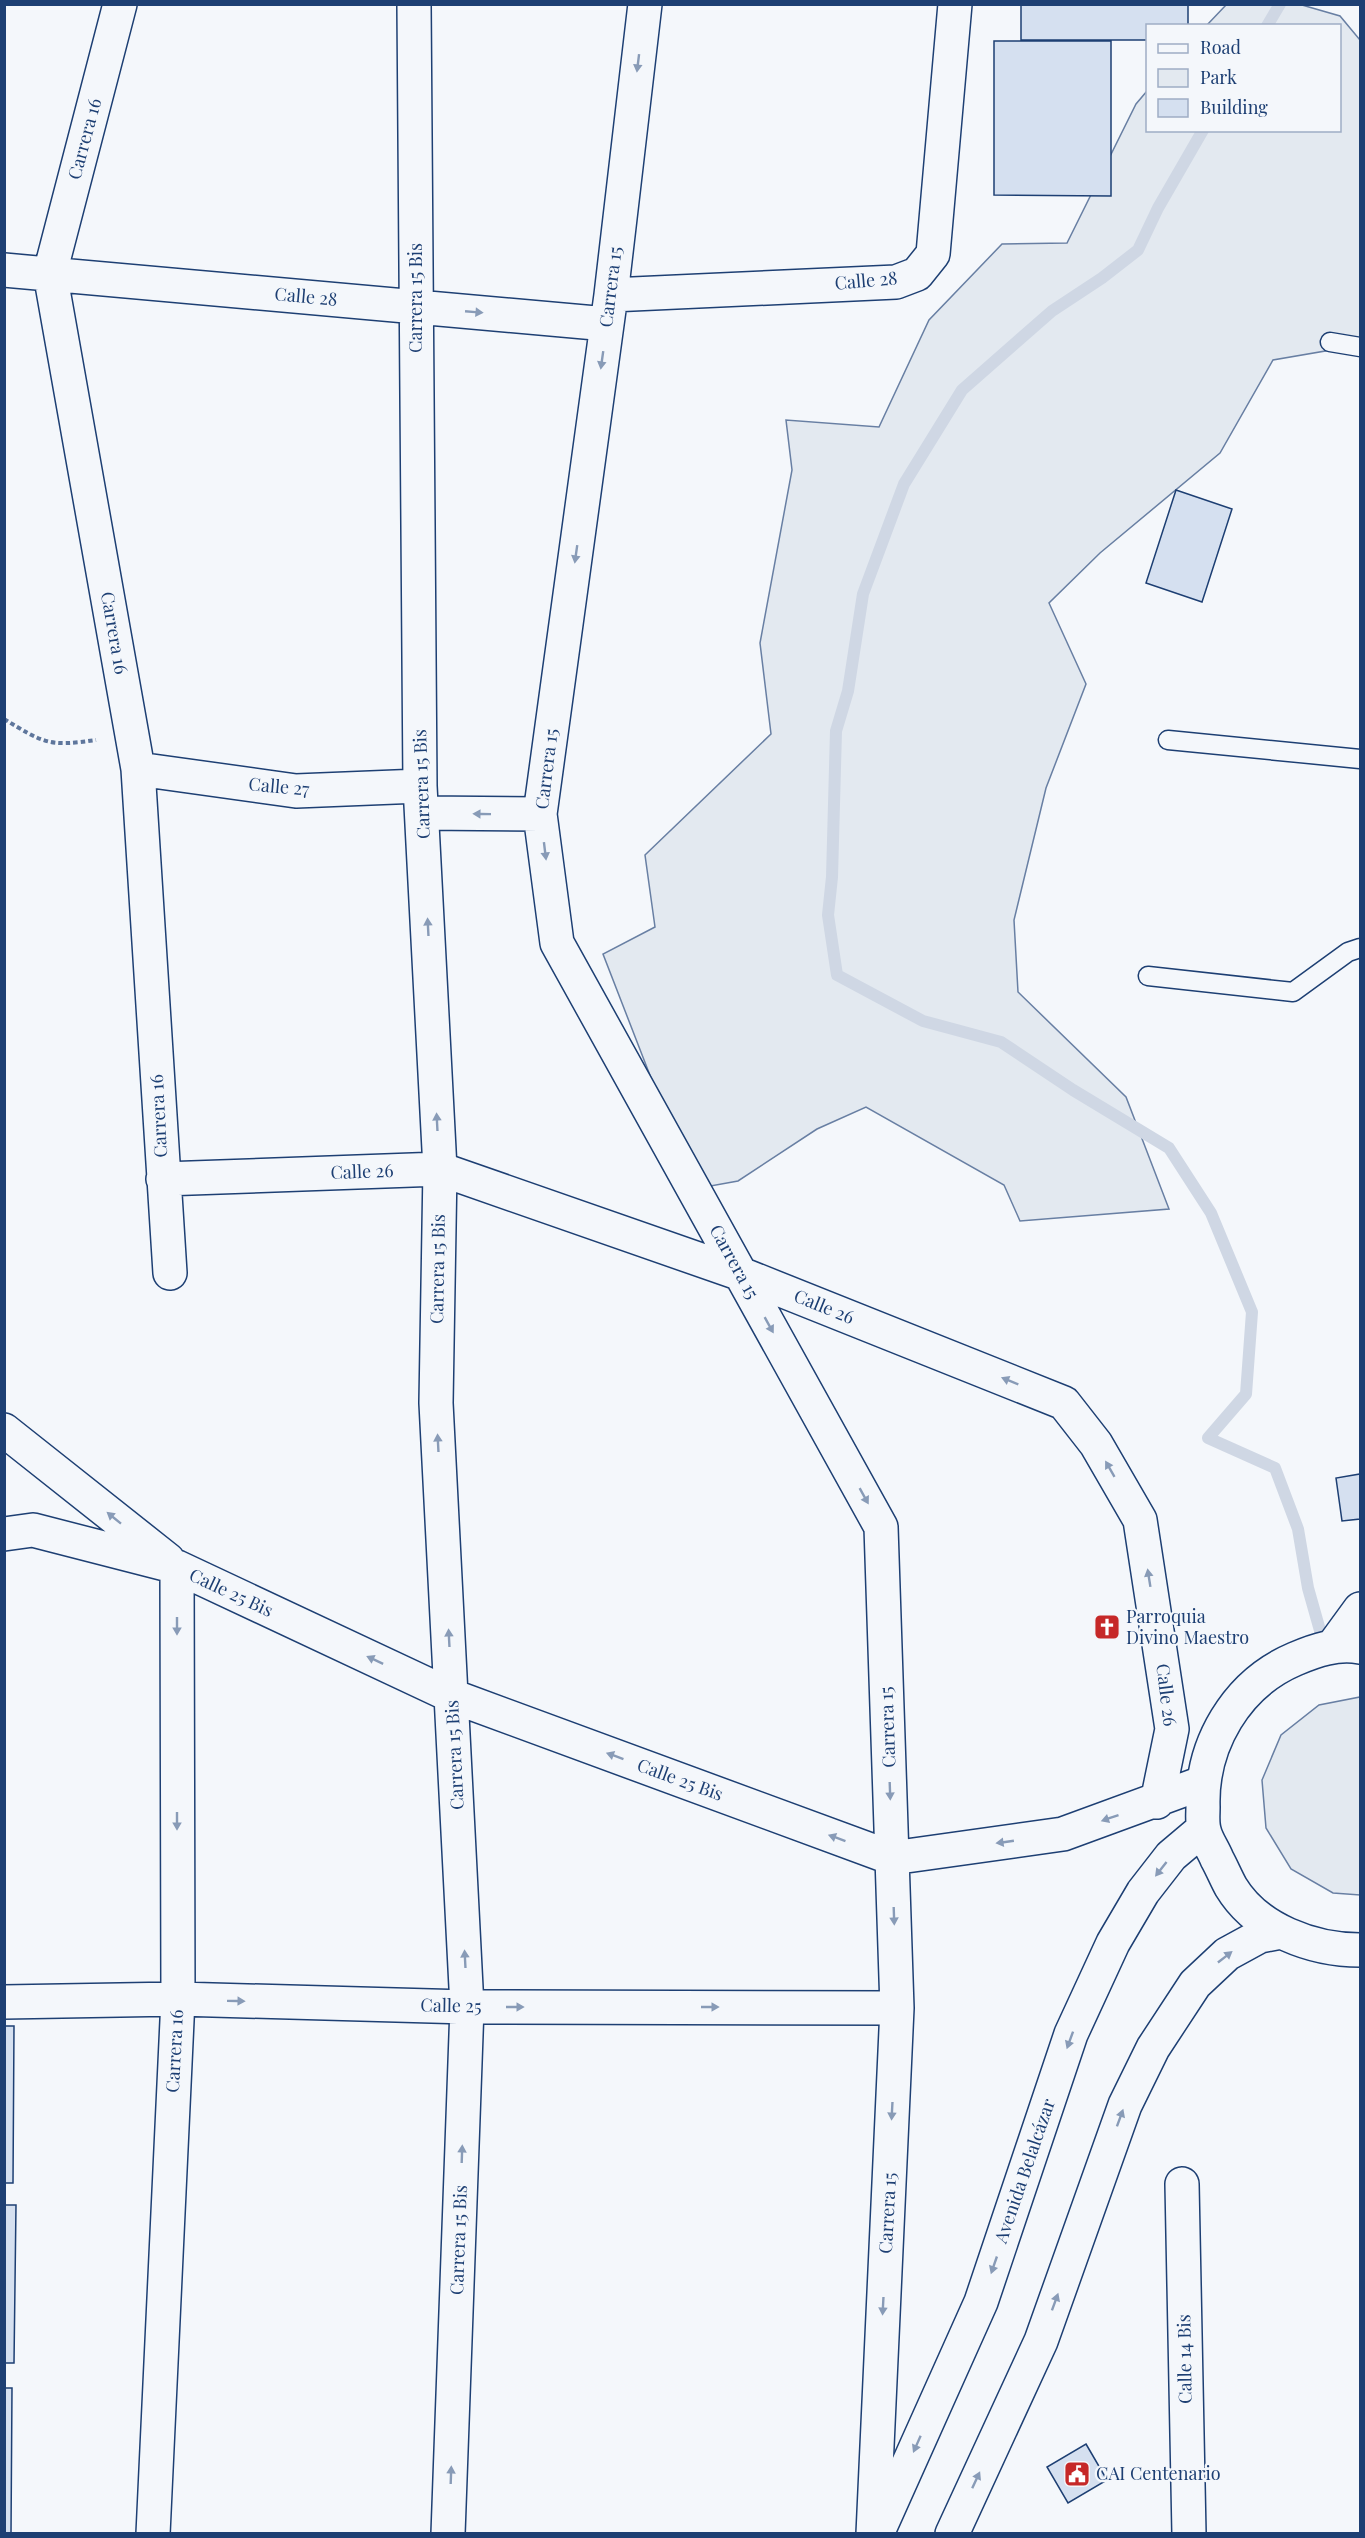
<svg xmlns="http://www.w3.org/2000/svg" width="1365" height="2538" font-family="'Playfair Display',serif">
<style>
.green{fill:#e3e9f0;stroke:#687fa3;stroke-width:1.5}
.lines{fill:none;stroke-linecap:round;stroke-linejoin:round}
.stream{stroke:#cfd7e4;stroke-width:12}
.building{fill:#d5e0f0;stroke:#1d3f73;stroke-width:1.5}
.service-casing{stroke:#1d3f73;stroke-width:21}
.minor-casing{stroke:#1d3f73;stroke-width:36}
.secondary-casing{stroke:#1d3f73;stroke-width:36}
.path{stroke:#5e769c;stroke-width:4;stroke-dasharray:4.5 3;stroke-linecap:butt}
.service{stroke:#f4f7fb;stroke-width:18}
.minor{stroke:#f4f7fb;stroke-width:33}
.secondary{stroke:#f4f7fb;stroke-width:33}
.oneway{fill:#889bb7}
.labels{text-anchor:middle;stroke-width:4.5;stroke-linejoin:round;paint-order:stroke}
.street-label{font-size:18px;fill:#1d3f73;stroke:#f4f7fb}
.poi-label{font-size:18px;fill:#1d3f73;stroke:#f4f7fb;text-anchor:start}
</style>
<rect width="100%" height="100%" fill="#f4f7fb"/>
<path class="green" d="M1226 5H1302L1340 16 1360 40V345L1273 360 1220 453 1100 553 1049 603 1086 684 1046 788 1014 920 1018 992 1126 1097 1169 1209 1020 1221 1004 1185 866 1107 817 1129 738 1181 694 1189 603 954 655 927 645 855 771 734 760 643 792 470 786 420 879 427 929 320 1002 244 1067 243 1136 104 1147 91 1148 130H1340V26L1207 25Z
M1360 1697V1895L1333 1893 1291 1869 1266 1828 1262 1780 1281 1735 1319 1705Z"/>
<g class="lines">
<path class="stream" d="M1267 26 1280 4
M1203 130 1158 208 1138 250 1102 278 1052 311 962 390 904 484 863 594 848 691 836 731 832 877 828 915 837 975 923 1021 1001 1042 1073 1090 1169 1148 1211 1213 1252 1312 1246 1394 1208 1438 1275 1468 1298 1529 1308 1588 1321 1634"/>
</g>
<path class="building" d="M1021 4H1188V26H1148V40H1021Z
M994 41H1111V196L994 195Z
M1176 490 1232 509 1202 602 1146 583Z
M1360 1474V1519L1342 1521 1336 1478Z
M4 2026H14L13 2183H4Z
M4 2205H16L14 2363H4Z
M4 2388H12L11 2534H4Z
M1086 2444 1107 2480 1068 2503 1047 2467Z"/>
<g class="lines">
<defs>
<path id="service" d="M1330 342 1360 347
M1168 740 1360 759
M1148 976 1293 992 1348 952 1360 948"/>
<path id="minor" d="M120 4 50 273 138 769 170 1273
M414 4 420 786 440 1169 436 1403 467 2007 448 2534
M645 4 611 295 540 814 557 943 881 1527 897 2008 873 2534
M4 270 607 324
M611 295 896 282 917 274 933 254 955 4
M138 769 296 791 420 786
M422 813 540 814
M163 1179 440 1169 741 1274 1064 1403 1096 1444 1140 1520 1172 1729 1157 1802
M4 1430 168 1560
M4 1534 33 1530 177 1567 452 1696 892 1858 1063 1834 1202 1783
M4 2002 178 1999 467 2007 897 2008
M1182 2184 1189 2534
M153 2534 178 1999 177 1567"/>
<path id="secondary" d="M1333 1646 1360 1609
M1360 1647C1337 1643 1316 1650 1295 1659 1236 1684 1201 1745 1203 1807 1203 1814 1202 1823 1204 1830 1206 1840 1213 1849 1217 1859 1222 1868 1226 1878 1231 1887 1257 1930 1313 1950 1360 1950
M877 2534 981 2302 1071 2034 1113 1943 1143 1892 1171 1856 1203 1829
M952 2534 1041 2341 1125 2105 1153 2048 1195 1984 1227 1954 1260 1936 1281 1932"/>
</defs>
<use href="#service" class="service-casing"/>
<use href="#minor" class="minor-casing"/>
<use href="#secondary" class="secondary-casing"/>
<path class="path" d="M4 719C44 743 48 747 96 740"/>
<use href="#service" class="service"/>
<use href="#minor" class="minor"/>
<use href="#secondary" class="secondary"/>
</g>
<defs><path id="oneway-solid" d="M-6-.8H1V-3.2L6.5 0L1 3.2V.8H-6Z" transform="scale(1.5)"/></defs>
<g class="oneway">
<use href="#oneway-solid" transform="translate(638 63) rotate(97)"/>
<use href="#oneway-solid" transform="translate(474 312) rotate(5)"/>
<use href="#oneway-solid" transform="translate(602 360) rotate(98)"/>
<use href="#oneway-solid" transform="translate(576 554) rotate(98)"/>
<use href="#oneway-solid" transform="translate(482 814) rotate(-179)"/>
<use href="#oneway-solid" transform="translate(545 851) rotate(83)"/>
<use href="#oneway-solid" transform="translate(428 927) rotate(-93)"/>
<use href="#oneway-solid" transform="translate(437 1122) rotate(-93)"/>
<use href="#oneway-solid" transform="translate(769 1325) rotate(61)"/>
<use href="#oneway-solid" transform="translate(1010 1381) rotate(-158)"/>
<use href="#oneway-solid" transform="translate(438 1443) rotate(-93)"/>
<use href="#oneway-solid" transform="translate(1110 1469) rotate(-120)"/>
<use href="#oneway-solid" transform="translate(864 1496) rotate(61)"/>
<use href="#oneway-solid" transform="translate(114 1518) rotate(-141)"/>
<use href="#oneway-solid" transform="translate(1149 1578) rotate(-99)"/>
<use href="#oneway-solid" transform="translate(177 1626) rotate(90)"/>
<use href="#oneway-solid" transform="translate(449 1638) rotate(-93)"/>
<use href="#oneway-solid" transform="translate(375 1660) rotate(-155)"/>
<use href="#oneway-solid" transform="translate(615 1756) rotate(-160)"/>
<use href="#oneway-solid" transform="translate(890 1791) rotate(88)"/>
<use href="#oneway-solid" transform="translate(1110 1818) rotate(161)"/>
<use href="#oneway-solid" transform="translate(177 1821) rotate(90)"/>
<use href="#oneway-solid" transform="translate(837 1838) rotate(-160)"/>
<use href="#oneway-solid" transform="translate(1005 1842) rotate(172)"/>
<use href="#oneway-solid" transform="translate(1161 1869) rotate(128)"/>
<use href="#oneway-solid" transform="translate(894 1916) rotate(88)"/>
<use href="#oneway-solid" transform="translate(1225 1957) rotate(-38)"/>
<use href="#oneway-solid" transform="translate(465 1959) rotate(-93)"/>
<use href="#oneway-solid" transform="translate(236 2001) rotate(1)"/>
<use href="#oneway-solid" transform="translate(515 2007)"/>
<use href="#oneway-solid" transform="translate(710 2007)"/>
<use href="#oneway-solid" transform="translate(1070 2040) rotate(110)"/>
<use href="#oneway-solid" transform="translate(892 2111) rotate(93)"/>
<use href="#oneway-solid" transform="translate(1120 2118) rotate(-70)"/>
<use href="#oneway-solid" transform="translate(462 2154) rotate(-88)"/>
<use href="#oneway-solid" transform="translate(994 2265) rotate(109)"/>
<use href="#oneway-solid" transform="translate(1055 2302) rotate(-70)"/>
<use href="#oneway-solid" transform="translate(883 2306) rotate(93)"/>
<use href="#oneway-solid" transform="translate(917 2444) rotate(114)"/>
<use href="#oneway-solid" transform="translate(451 2475) rotate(-88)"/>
<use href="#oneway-solid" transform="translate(976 2480) rotate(-65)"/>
</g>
<defs>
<symbol id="church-square" viewBox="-11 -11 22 22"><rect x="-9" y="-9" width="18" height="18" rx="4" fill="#c62828" stroke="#f4f7fb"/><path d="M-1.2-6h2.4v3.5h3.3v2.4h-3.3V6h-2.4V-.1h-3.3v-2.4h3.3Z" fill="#fff"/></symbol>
<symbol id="civic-square" viewBox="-11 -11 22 22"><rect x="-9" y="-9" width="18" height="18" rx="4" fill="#c62828" stroke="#f4f7fb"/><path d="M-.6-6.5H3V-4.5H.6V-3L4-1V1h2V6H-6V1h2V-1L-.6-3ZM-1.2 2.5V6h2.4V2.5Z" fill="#fff"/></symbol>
</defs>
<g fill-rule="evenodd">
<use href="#church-square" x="1092" y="1612" width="30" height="30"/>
<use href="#civic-square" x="1062" y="2459" width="30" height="30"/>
</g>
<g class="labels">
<g class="street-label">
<text transform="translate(85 139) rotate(-75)" y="6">Carrera 16</text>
<text transform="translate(866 281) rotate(-5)" y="6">Calle 28</text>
<text transform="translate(611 287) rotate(-83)" y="6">Carrera 15</text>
<text transform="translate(306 297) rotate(5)" y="6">Calle 28</text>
<text transform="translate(416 298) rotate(-90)" y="6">Carrera 15 Bis</text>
<text transform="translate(114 633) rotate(80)" y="6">Carrera 16</text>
<text transform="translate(547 769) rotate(-83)" y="6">Carrera 15</text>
<text transform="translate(422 784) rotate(-92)" y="6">Carrera 15 Bis</text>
<text transform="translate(279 787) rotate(5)" y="6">Calle 27</text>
<text transform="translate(159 1116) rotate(-93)" y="6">Carrera 16</text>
<text transform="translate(362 1172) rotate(-2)" y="6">Calle 26</text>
<text transform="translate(734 1262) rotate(61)" y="6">Carrera 15</text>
<text transform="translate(438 1269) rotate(-89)" y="6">Carrera 15 Bis</text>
<text transform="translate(824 1307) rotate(22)" y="6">Calle 26</text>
<text transform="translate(231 1593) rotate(25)" y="6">Calle 25 Bis</text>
<text transform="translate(1166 1695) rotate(83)" y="6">Calle 26</text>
<text transform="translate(888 1727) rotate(-92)" y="6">Carrera 15</text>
<text transform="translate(455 1755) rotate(-93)" y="6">Carrera 15 Bis</text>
<text transform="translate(680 1780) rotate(20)" y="6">Calle 25 Bis</text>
<text transform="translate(451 2006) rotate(1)" y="6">Calle 25</text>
<text transform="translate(175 2051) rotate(-87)" y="6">Carrera 16</text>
<text transform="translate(1025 2171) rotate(-71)" y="6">Avenida Belalcázar</text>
<text transform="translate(888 2213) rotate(-87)" y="6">Carrera 15</text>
<text transform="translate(459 2240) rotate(-88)" y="6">Carrera 15 Bis</text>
<text transform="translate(1185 2359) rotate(-91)" y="6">Calle 14 Bis</text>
</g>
<g class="poi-label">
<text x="1126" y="1623">Parroquia<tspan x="1126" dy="21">Divino Maestro</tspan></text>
<text x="1096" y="2480">CAI Centenario</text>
</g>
</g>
<rect width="1365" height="2538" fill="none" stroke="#1d3f73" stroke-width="12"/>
<rect x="1146" y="24" width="195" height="108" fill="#f4f7fb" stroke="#9eadc5" stroke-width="1.5"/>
<rect x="1158" y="44" width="30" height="9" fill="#f4f7fb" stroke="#9eadc5" stroke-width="1.5"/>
<text x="1200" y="54" font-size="18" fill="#1d3f73">Road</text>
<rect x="1158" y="69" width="30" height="18" fill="#e3e9f0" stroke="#9eadc5" stroke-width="1.5"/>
<text x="1200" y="84" font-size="18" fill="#1d3f73">Park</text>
<rect x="1158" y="99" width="30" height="18" fill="#d5e0f0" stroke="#9eadc5" stroke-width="1.5"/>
<text x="1200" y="114" font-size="18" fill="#1d3f73">Building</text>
</svg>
